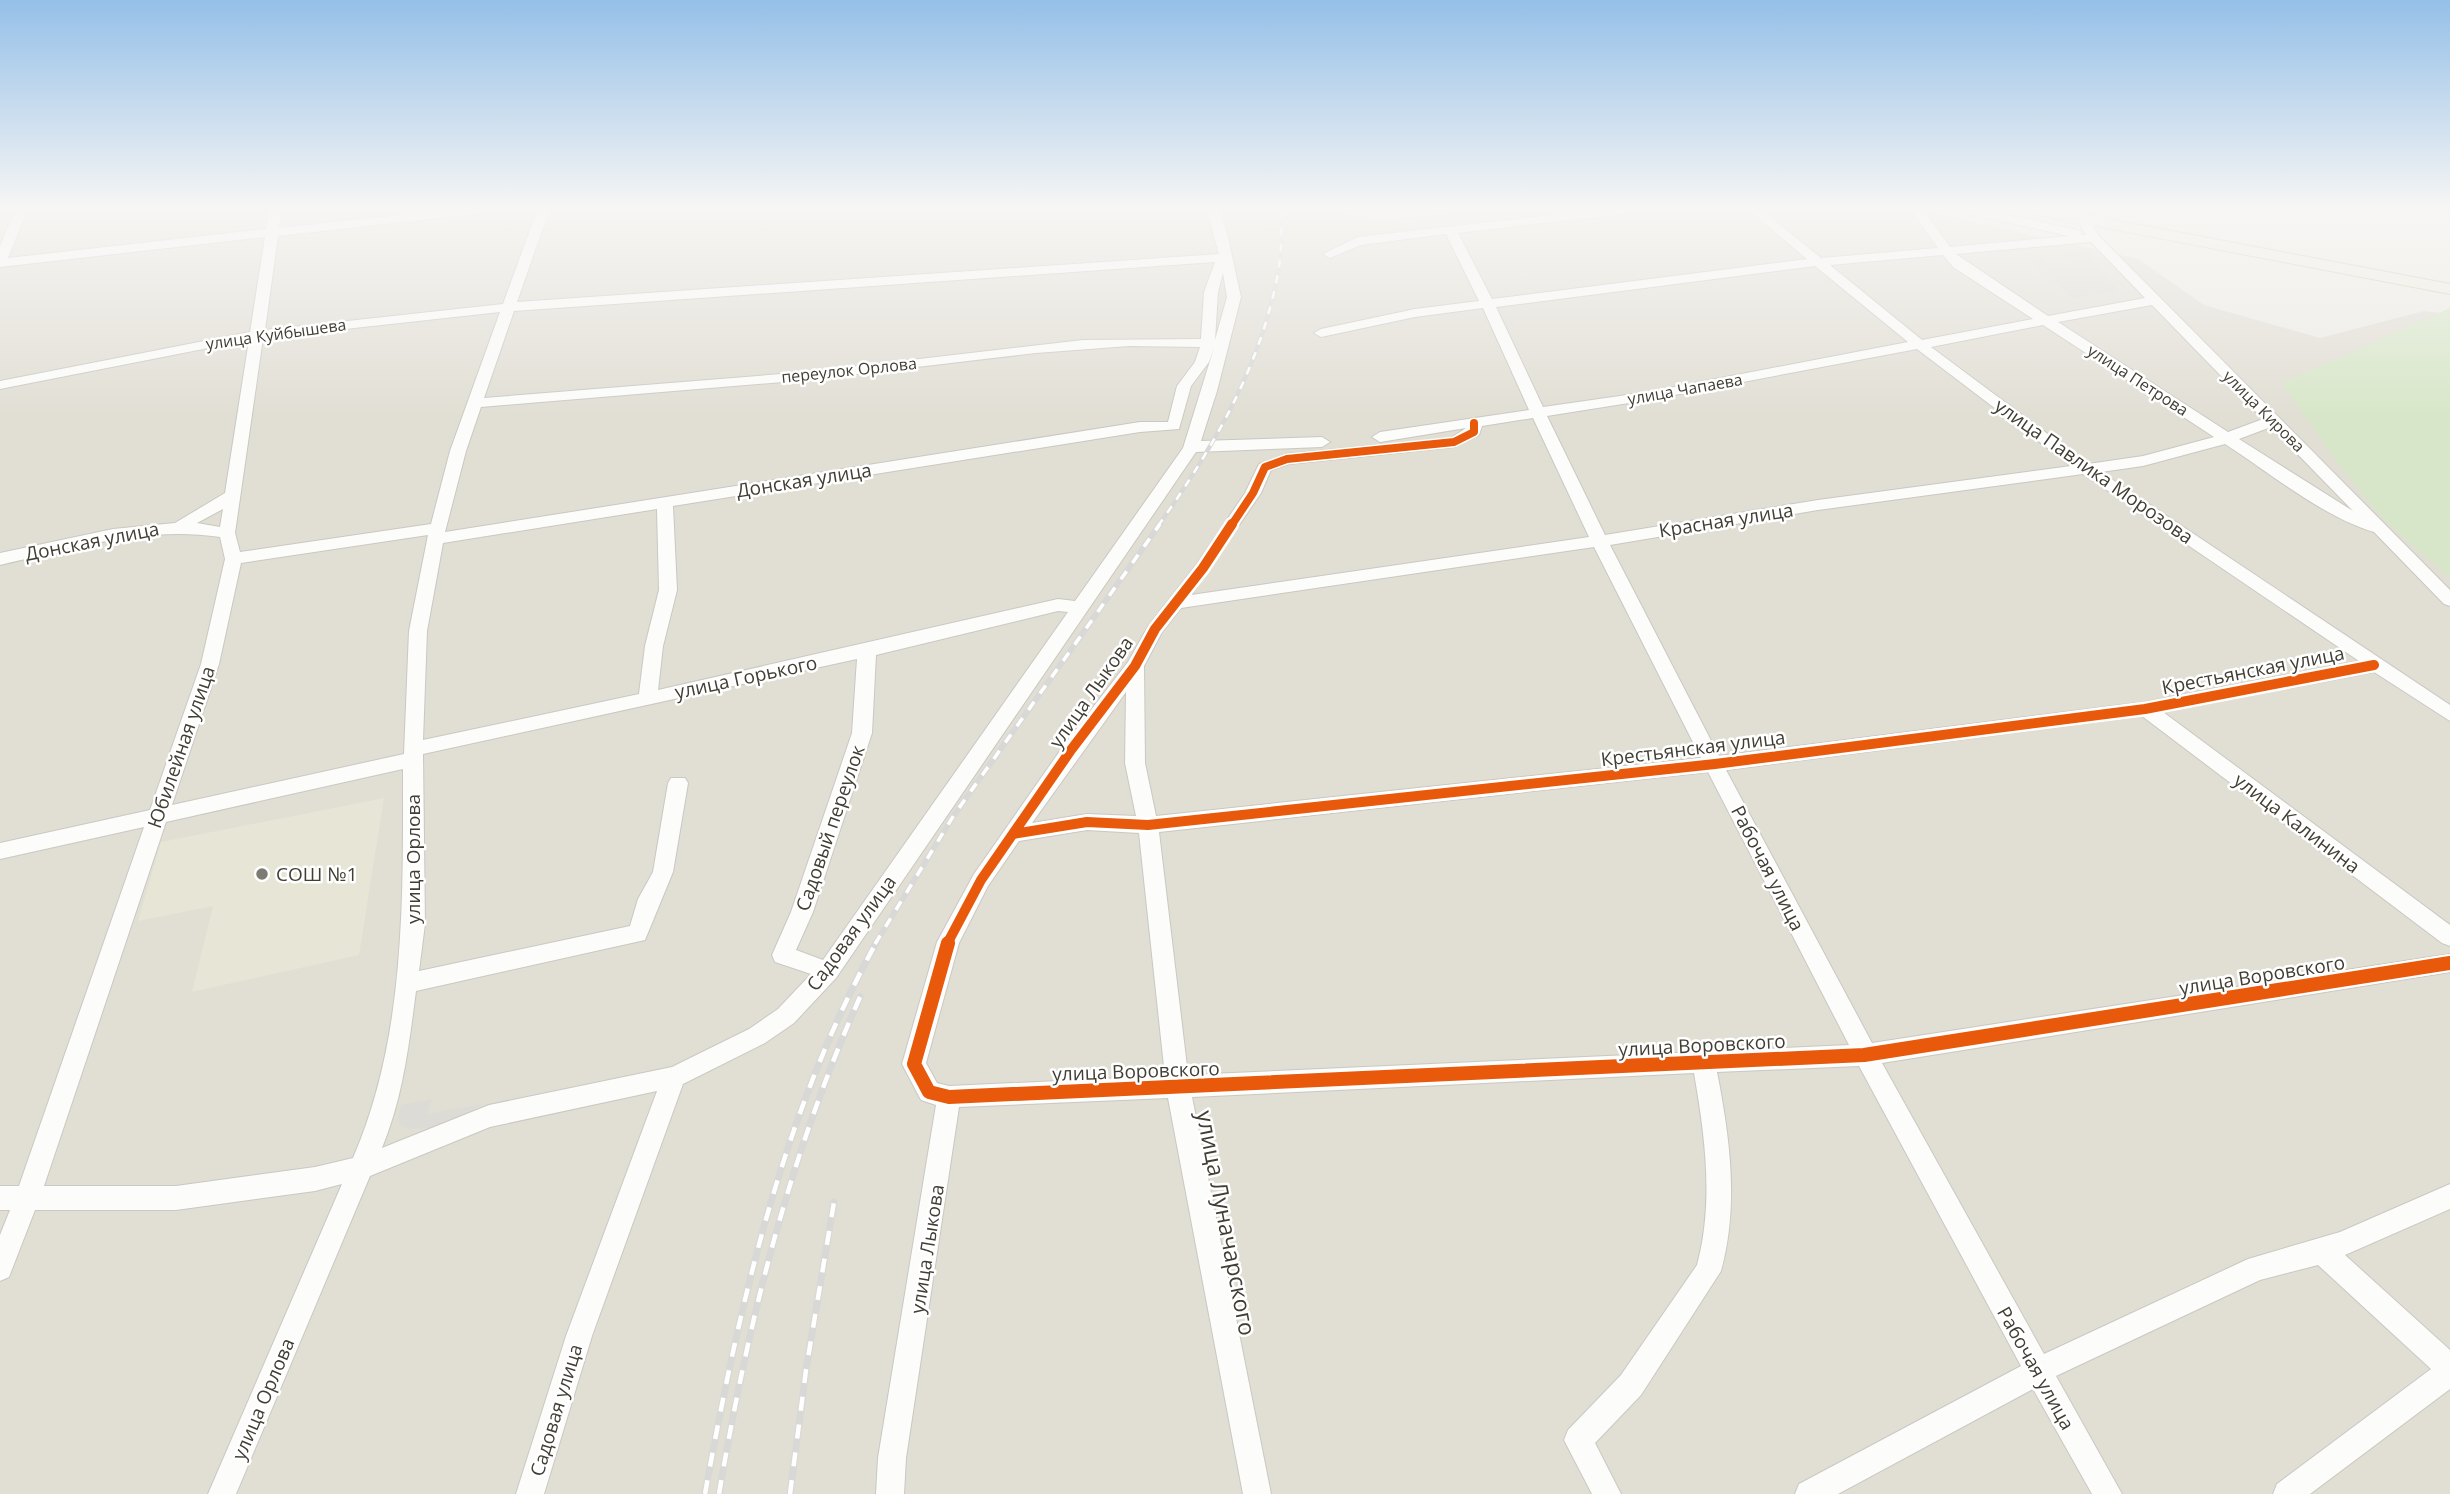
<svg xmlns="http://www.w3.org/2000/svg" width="2450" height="1494" font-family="'Open Sans',sans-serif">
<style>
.residential{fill:#e1ded4}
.education{fill:#e7e5d6}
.green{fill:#d7e6c8}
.parking{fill:#dcdbd6}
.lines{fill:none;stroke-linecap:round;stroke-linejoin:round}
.minor-casing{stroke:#c9c8c2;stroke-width:2}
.major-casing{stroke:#cec9b6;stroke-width:2}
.minor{fill:#fcfcfb;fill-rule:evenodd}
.major{fill:#efede3;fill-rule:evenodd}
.rail-far2-casing{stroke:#d8d8d7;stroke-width:4.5}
.rail-far1-casing{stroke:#d8d8d7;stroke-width:6}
.rail-casing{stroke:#d8d8d7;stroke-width:7}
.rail-far2{stroke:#fff;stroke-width:2.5;stroke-dasharray:8;stroke-linecap:butt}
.rail-far1{stroke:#fff;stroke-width:3.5;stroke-dasharray:10;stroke-linecap:butt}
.rail{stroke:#fff;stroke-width:4.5;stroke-dasharray:14;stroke-linecap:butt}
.cycleway-far2-casing{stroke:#fff;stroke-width:11}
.cycleway-far1-casing{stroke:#fff;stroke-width:15}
.cycleway-casing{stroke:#fff;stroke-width:18}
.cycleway-far2{stroke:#e8590c;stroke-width:8}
.cycleway-far1{stroke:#e8590c;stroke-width:10}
.cycleway{stroke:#e8590c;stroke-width:14}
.poi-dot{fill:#7d7b72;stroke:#fff;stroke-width:2.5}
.labels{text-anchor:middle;stroke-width:5;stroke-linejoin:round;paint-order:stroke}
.far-street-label{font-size:16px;fill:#413e34;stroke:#fff}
.street-label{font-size:19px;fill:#413e34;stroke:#fff}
.poi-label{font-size:19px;fill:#413e34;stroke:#fff;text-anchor:start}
.near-street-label{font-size:23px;fill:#413e34;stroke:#fff}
</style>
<rect width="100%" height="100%" fill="#edece6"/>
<path class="residential" d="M0 208H1318L1381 221 1504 208H1911L2138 259 2204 305 2320 338 2424 311 2450 314V1494H0Z"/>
<path class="education" d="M384 798 359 955 192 992 213 906 138 921 161 842Z"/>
<path class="green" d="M2450 308V578L2385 521 2339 465 2282 383Z"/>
<path class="parking" d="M2085 251 2119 291 2072 298 2029 259 2042 258 2050 265 2071 264 2061 253Z
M432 1099 427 1114 483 1104 453 1120 431 1128 409 1129 401 1126 398 1119 401 1105Z"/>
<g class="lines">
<defs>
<path id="minor" d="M16 208H28L8 258 266 229 270 208H282L279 228 461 208H498L492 212 278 236 265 330 503 304 538 208H550L517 302 1219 254 1206 208H1218L1227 233 1241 297 1217 391 1201 441 1322 437 1330 442 1322 447 1196 452 836 978 794 1023 765 1043 683 1084 592 1336 544 1494H516L566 1336 657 1091 490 1127 370 1176 236 1494H208L342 1184 315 1191 176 1210H35L9 1277 0 1281V1235L10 1210H0V1186H19L144 827 0 859V843L150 810 201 664 225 559 220 537C145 526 73 548 0 565V553L113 529 175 523 225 493 249 340 0 389V381L250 332 265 237 0 267V246ZM1215 262 1204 292 1201 339 1083 340 807 372 484 398 514 311ZM1223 273 1227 297 1215 340 1218 292ZM500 312 450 451 431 524 240 552 235 533 263 338ZM1129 346 1200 347 1195 362 1177 386 1168 422H1140L445 532 466 451 481 407 807 380 1036 353ZM1214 348 1183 448 1075 601 1058 599 658 690 663 646 677 590 673 506 1140 432 1179 429 1191 386 1209 362ZM223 509 220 527 197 523ZM657 509 659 590 645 646 639 694 423 740 427 631 443 543ZM428 535 409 631 404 754 172 805 219 664 241 563ZM1058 611 1068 612 823 960 796 950 813 912 872 733 876 655ZM857 659 852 733 791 912 772 955 775 962 811 974 778 1009 749 1029 672 1067 489 1105 382 1148C403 1097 409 1045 416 991L645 940 673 872 688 783 685 778H671L668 783 653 872 638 899 630 926 419 971 425 924 423 754ZM403 769C403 899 406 1036 353 1158L315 1167 176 1186H44L166 822Z
M1610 208H1645L1639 212 1458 233 1492 299 1807 259 1746 208H1759L1821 258 1938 248 1910 208H1922L1950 247 2069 236 1956 211 1954 208H1975L2081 231 2082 235H2086L2076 218 2086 215 2099 236 2450 590V606L2444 604 2374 532C2323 517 2270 473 2225 444L2143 466 2101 472 2450 705V721L2374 672 2163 712 2450 925V946L2442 943 2142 716 1726 770 1872 1043 2450 954V972L1882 1063 2044 1354 2248 1259 2340 1232 2450 1184V1209L2345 1255 2450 1350V1389L2310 1494H2273L2277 1484 2431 1369 2318 1265 2260 1280 2056 1376 2122 1494H2092L2033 1389 1838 1494H1795L1799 1484 2021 1366 1859 1066 1717 1072C1730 1138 1739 1206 1721 1271L1641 1395 1595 1443 1621 1494H1592L1564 1440 1568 1430 1621 1375 1697 1265C1714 1203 1705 1136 1694 1073L1192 1097 1271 1494H1243L1168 1098 959 1107 906 1458 904 1494H876L878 1458 936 1105 921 1100 902 1064 937 942 974 874 1064 745 1128 662 1149 625 1197 564 1245 493 1259 464 1287 454 1451 438 1466 428 1380 442 1372 437 1380 432 1529 410 1483 308 1415 317 1321 337 1314 333 1321 329 1415 309 1479 301 1446 234 1361 245 1330 258 1323 254 1358 237ZM2091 242 2145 298 2048 316 1956 254ZM1943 255 1953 267 2033 319 1922 340 1830 265ZM1815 266 1908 342 1648 392 1543 407 1496 307ZM2152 305 2263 419 2228 432 2058 322ZM2043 325 2214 437 2143 456 2088 464 1931 347ZM1917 349 2071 466 1818 500 1605 535 1547 416 1648 400ZM1533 418 1589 537 1191 595 1261 493 1271 470 1289 464 1454 447 1479 435 1482 426ZM2271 427 2353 511 2239 439ZM2083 474 2359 661 2145 702 1719 756 1610 545 1818 510ZM1594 547 1701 758 1156 816 1145 763 1144 666 1162 632 1181 608ZM1126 692 1125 763 1136 816 1087 814 1032 823ZM1708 772 1849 1045 1188 1075 1159 832ZM1087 830 1139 833 1165 1076 949 1086 937 1083 926 1063 959 943 988 886 1019 841Z"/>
<path id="major" d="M2020 208H2051L2450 284V294L2028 213Z"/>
</defs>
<use href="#minor" class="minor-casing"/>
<use href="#major" class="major-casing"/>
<use href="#minor" class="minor"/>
<use href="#major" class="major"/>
<defs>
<path id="rail-far2" d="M1158 526C1214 447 1263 363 1279 267 1282 248 1281 227 1282 208"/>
<path id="rail-far1" d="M875 944 954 815 1160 524"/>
<path id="rail" d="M705 1494C739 1305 783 1112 876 943
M719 1494C748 1322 789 1157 860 997
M790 1494 806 1370 834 1202"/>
</defs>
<use href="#rail-far2" class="rail-far2-casing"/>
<use href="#rail-far1" class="rail-far1-casing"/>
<use href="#rail" class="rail-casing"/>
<use href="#rail-far2" class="rail-far2"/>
<use href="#rail-far1" class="rail-far1"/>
<use href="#rail" class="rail"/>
<defs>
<path id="cycleway-far2" d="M1231 526 1253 493 1265 467 1287 459 1454 442 1474 432V423"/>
<path id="cycleway-far1" d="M1013 834 1087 822 1148 825 1715 764 2145 709 2374 665
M947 944 981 880 1071 750 1135 666 1155 629 1203 568 1232 524"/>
<path id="cycleway" d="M948 943 914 1064 929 1092 949 1097 1864 1055 2450 963"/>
</defs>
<use href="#cycleway-far2" class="cycleway-far2-casing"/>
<use href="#cycleway-far1" class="cycleway-far1-casing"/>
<use href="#cycleway" class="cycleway-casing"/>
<use href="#cycleway-far2" class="cycleway-far2"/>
<use href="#cycleway-far1" class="cycleway-far1"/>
<use href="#cycleway" class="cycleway"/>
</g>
<linearGradient id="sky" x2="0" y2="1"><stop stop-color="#95c0e8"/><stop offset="0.5" stop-color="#f7f6f4"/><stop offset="1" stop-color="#f7f6f4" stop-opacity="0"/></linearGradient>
<rect width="2450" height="417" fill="url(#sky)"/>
<circle class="poi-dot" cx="262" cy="874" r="7"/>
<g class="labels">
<g class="far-street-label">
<text transform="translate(276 334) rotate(-8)" y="6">улица Куйбышева</text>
<text transform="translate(849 370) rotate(-6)" y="6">переулок Орлова</text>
<text transform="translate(2138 380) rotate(33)" y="6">улица Петрова</text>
<text transform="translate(1685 389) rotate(-10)" y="6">улица Чапаева</text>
<text transform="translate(2264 411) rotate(45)" y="6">улица Кирова</text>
</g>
<g class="street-label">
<text transform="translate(2094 471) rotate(35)" y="7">улица Павлика Морозова</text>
<text transform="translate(804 480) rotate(-9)" y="7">Донская улица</text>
<text transform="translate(1726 520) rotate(-9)" y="7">Красная улица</text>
<text transform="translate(92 541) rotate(-11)" y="7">Донская улица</text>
<text transform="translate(2253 670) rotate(-11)" y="7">Крестьянская улица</text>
<text transform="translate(746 677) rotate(-12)" y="7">улица Горького</text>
<text transform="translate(1091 692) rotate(-55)" y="7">улица Лыкова</text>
<text transform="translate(181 747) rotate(-71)" y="7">Юбилейная улица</text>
<text transform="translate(1693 748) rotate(-7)" y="7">Крестьянская улица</text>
<text transform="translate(2297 823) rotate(37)" y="7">улица Калинина</text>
<text transform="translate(830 828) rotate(-71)" y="7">Садовый переулок</text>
<text transform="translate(413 859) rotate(-90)" y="7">улица Орлова</text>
<text transform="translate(1768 868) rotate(63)" y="7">Рабочая улица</text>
<text transform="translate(851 933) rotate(-54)" y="7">Садовая улица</text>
<text transform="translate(2262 975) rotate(-9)" y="7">улица Воровского</text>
<text transform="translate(1702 1045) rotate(-3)" y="7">улица Воровского</text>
<text transform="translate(1136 1071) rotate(-2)" y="7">улица Воровского</text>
<text transform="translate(927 1249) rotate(-81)" y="7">улица Лыкова</text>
<text transform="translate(2036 1368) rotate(61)" y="7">Рабочая улица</text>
<text transform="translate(263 1399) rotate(-67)" y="7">улица Орлова</text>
<text transform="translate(556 1410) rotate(-73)" y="7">Садовая улица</text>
</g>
<g class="poi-label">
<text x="276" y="881">СОШ №1</text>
</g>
<g class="near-street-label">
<text transform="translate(1226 1223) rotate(79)" y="8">улица Луначарского</text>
</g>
</g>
</svg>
